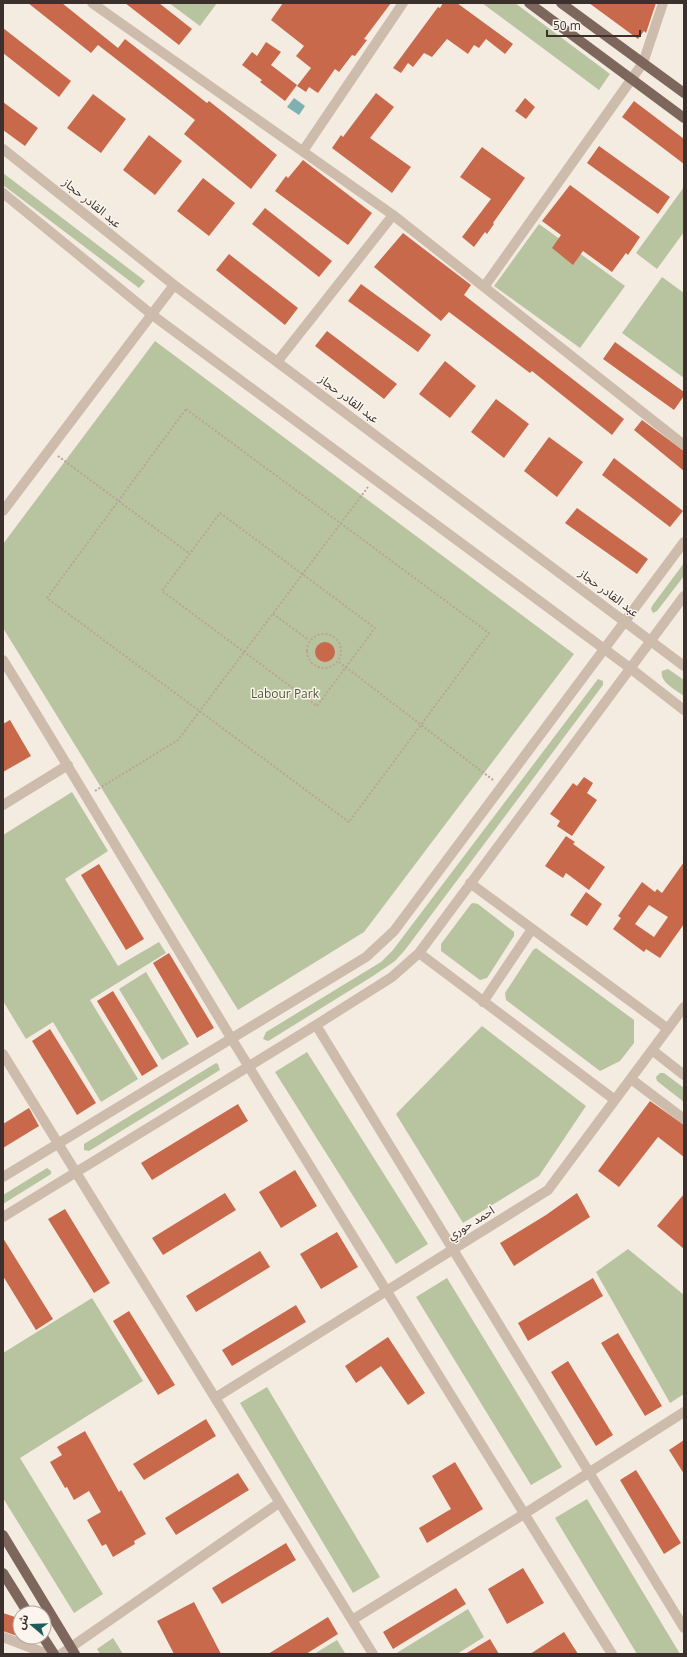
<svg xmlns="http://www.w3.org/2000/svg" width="687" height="1657" font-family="'Open Sans','Noto Sans Arabic',sans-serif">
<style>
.green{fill:#b8c4a0}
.water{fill:#7fb0b2}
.building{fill:#c8694b;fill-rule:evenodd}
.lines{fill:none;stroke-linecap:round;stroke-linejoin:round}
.path{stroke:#b9a596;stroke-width:2;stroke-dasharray:2 2;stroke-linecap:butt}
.minor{stroke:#cdbbac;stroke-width:10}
.major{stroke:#7d675c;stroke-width:10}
.labels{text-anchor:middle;stroke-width:3;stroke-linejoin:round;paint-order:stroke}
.street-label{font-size:12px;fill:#3b302b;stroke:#fbf5ee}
.park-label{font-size:12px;fill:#4a5a2e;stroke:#fbf5ee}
</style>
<rect width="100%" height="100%" fill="#f4ebe1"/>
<path class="green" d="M169 3H217L200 26Z
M482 3H515L610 74 599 90Z
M3 173 145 281 139 288 3 185Z
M684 187V232L657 269 636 253Z
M539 224 625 286 580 348 494 286Z
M662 277 684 293V378L622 333Z
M155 341 574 654 364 932 238 1010 3 628V544Z
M684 563V576L657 611 653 613 651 609 652 606Z
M668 669 684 680V696C676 690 659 682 662 671Z
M598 679 603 681V685L405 950 395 961 373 976 270 1040 268 1041 263 1039 266 1032 381 962 393 950Z
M72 792 108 851 65 879 118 966 159 942 166 953 90 1000 138 1079 101 1102 53 1022 26 1039 3 1001V835Z
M473 903 478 904 514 932V936L487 978 480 980 441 951V944L471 904Z
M536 948 634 1020V1043L620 1061 600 1071 506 1000 505 993 533 950Z
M146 972 189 1044 162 1060 119 989Z
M482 1026 586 1106 539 1176 463 1223 396 1114Z
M307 1052 428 1244 396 1264 275 1072Z
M216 1063 218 1064 220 1070 89 1151 84 1150V1144Z
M660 1073H664L684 1088V1102L657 1081 656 1077Z
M47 1168 51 1171V1174L3 1204V1195Z
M628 1249 684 1295V1394L670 1403 596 1272Z
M447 1278 562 1467 531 1485 416 1297Z
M92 1298 143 1381 20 1458 103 1594 74 1613 3 1498V1353Z
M267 1387 380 1577 353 1593 240 1403Z
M587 1499 680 1654H637L555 1518Z
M468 1609 484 1637 457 1654H395Z
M113 1638 123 1654H100L97 1649Z
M337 1640 345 1653 343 1654H314Z"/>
<path class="water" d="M294 98 305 106 299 115 287 107Z"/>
<path class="building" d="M28 3H62L118 48 125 39 207 103 209 101 277 155 251 189 184 134 195 120 98 45 91 53Z
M125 3H159L192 29 179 45Z
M283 3H391L364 39 367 40 355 56 352 55 339 72 335 69 318 93 309 87 306 92 297 86 311 68 296 56 304 46 271 20Z
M443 3H457L513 44 505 54 486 39 479 48 474 45 468 54 447 39 432 57 424 53 413 67 408 63 401 73 393 68 438 7 440 8Z
M589 3H656L646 33 644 31 638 39Z
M3 28 71 81 59 97 3 53Z
M266 42 281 52 271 65 297 85 285 101 260 82 262 80 242 65 252 52 257 56Z
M376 93 394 107 370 138 411 167 392 193 332 148 341 135 343 137Z
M93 94 126 119 101 153 67 128Z
M525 98 535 107 526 119 515 111Z
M634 101 684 139V164L622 117Z
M3 102 38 128 25 146 3 130Z
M149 135 182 161 155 195 123 170Z
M599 146 670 197 658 214 587 163Z
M482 147 525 178 493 223 494 224 487 234 485 232 474 247 462 237 491 199 460 177Z
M303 160 372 213 348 245 275 191 286 176 288 178Z
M203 178 235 203 209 236 177 211Z
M570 185 640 237 628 255 626 253 612 272 583 251 573 265 552 248 561 235 542 221Z
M265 208 332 261 319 277 252 224Z
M403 233 471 285 464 295 624 419 612 435 532 371 530 373 449 312 441 321 374 267Z
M229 254 298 308 285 325 216 270Z
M361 284 431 335 418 352 348 301Z
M327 331 397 384 384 399 315 346Z
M615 342 684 392V396L674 410 603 359Z
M445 361 476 386 450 418 419 394Z
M496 399 529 424 504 458 471 432Z
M642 420 684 451V471L634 430Z
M549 437 583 462 557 497 524 471Z
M614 458 683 511 670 527 602 475Z
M577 508 648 559 637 574 565 523Z
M315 652a10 10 0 1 1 20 0a10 10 0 1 1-20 0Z
M10 720 31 756 3 772V724Z
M584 777 593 783 587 793 597 800 572 836 557 826 560 821 550 814 573 783 577 786Z
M566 836 575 842 573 844 605 867 589 890 566 873 563 878 545 866Z
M684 862V924L660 958 646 949 644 952 613 929 621 918 618 916 642 882 655 892 657 889 662 893ZM649 905 668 917 654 937 635 924Z
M99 864 144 939 126 950 81 875Z
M586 892 602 904 587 926 570 915Z
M169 953 214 1028 197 1038 153 963Z
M113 991 158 1066 142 1076 97 1001Z
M50 1029 96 1103 77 1115 32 1041Z
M650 1101 684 1125V1157L658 1137 619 1187 598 1171Z
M238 1104 248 1121 152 1180 141 1163Z
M29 1108 39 1126 3 1148V1124Z
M295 1170 317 1206 281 1228 259 1192Z
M225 1193 236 1210 163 1255 152 1238Z
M577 1193 590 1217 514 1266 500 1243 546 1215Z
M684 1194V1249L657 1226Z
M65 1209 110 1283 94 1293 48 1219Z
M337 1232 358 1267 321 1289 300 1254Z
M3 1238 53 1319 36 1330 3 1276Z
M260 1251 270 1267 196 1312 186 1296Z
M593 1278 603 1296 528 1341 518 1323Z
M296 1305 306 1322 232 1366 222 1350Z
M129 1311 175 1385 158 1395 113 1321Z
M618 1333 662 1406 645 1416 601 1343Z
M388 1337 425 1393 408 1405 381 1366 356 1383 345 1366Z
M568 1361 613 1435 596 1446 551 1372Z
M206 1419 216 1436 144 1480 133 1464Z
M85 1431 119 1492 121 1490 146 1534 134 1541 135 1544 113 1557 106 1544 102 1546 87 1520 101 1512 89 1491 74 1500 67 1487 65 1488 50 1462 62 1455 57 1447Z
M684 1440V1474L669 1450Z
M455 1462 483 1509 427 1543 419 1528 451 1509 432 1476Z
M636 1470 681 1543 664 1554 620 1480Z
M238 1473 249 1490 176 1535 165 1518Z
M286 1543 296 1560 222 1604 212 1588Z
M523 1568 544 1603 507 1624 488 1589Z
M456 1588 466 1604 393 1649 383 1632Z
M194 1602 221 1654H174L157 1621Z
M3 1613 18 1618 20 1622V1637L3 1631Z
M328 1617 338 1634 306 1654H268Z
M564 1632 578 1654H530Z
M490 1639 499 1654H465Z"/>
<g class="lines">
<path class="path" d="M186 409 489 633 349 822 47 598Z
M58 456 190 554
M220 513 375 628 317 706 162 591Z
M273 614 309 640
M307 651a17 17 0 1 1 34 0a17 17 0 1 1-34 0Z
M339 662 493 780
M95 791 178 740 368 487"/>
<path class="minor" d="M92 3 393 215 684 445
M3 149 174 285 684 666
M303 151 403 3
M3 193 151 314 630 668 684 710
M484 287 643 63 663 3
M277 362 393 215
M3 511 174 285
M3 660C81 786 156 914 233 1041 359 1246 484 1451 612 1654
M3 805 68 765
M470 883 668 1029
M419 953 615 1100
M483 1002 532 929
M316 1025 684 1628
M652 1050 684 1075
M3 1054 373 1654
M631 1079 684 1119
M3 1177 366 957 394 931 684 542
M3 1217 316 1025 392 977 419 953 684 596
M215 1398 548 1190 684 1007
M352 1620 524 1514 684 1412
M3 1637 47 1654
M61 1654 279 1503"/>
<path class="major" d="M529 3 684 118
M561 3 684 93
M3 1535 75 1654
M3 1573 28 1613
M43 1637 54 1654"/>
</g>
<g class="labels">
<g class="street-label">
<text transform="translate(92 203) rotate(39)" y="4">عبد القادر حجاز</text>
<text transform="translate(349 399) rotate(37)" y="4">عبد القادر حجاز</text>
<text transform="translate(609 593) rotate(37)" y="4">عبد القادر حجاز</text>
<text transform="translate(471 1223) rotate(-32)" y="4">احمد حوري</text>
</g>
<g class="park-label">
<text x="285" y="698">Labour Park</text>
</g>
</g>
<rect width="687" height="1657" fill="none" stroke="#3b302b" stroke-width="8"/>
<g transform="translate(32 1625) rotate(289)"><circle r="19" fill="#fbf5ee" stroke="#aea6a0"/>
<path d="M0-3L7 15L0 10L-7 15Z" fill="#1f5a5e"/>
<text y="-6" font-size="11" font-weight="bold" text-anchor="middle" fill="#3b302b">ش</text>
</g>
<path d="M547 30v6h93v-6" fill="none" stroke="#3b302b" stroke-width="2"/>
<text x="553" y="30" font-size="12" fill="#3b302b" stroke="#fbf5ee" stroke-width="3" paint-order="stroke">50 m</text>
</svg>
